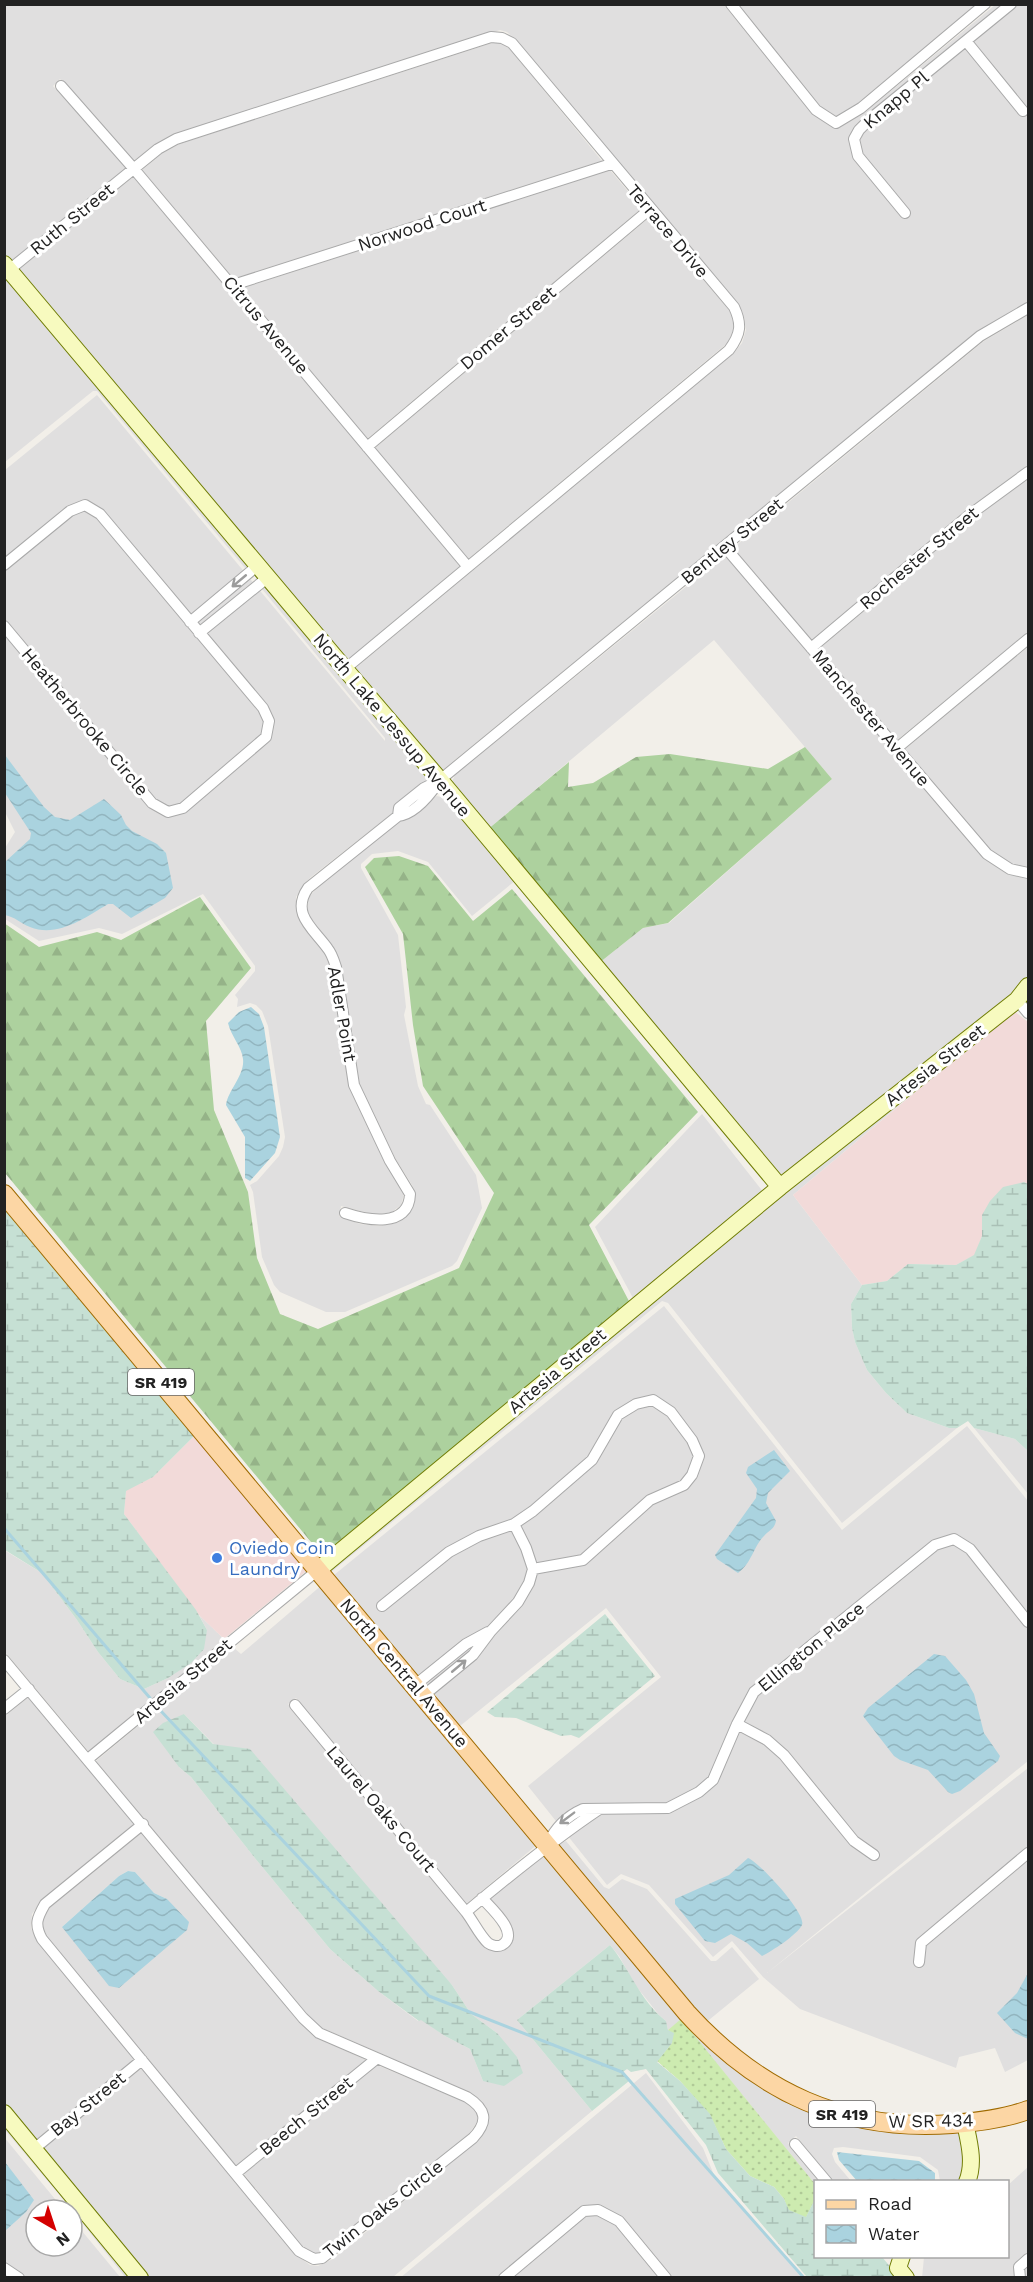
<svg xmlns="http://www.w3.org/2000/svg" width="1033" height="2282" font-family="'Work Sans',sans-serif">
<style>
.residential{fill:#e0dfdf;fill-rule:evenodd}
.commercial{fill:#f2dad9}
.grass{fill:url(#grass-dots)}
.forest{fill:url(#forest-firs)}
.wetland{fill:url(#wetland-marsh)}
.water{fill:url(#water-waves)}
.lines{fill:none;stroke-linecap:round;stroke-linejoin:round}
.stream{stroke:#aad3df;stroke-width:3}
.street-casing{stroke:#a9a9a9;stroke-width:12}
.secondary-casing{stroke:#707d05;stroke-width:18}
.primary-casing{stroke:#a06b00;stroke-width:20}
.street{stroke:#fff;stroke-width:10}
.secondary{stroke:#f7fabf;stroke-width:16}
.primary{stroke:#fcd6a4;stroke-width:18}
.oneway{stroke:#9c9c9c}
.shop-dot{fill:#3f7fe0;stroke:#fff;stroke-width:2}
.labels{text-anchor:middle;stroke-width:6;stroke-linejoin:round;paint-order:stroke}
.shield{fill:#fff;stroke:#646464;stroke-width:1.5}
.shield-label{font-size:16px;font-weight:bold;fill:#222}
.street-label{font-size:18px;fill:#222;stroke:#fff}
.shop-label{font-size:18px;fill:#366cbe;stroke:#fff;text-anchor:start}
</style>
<defs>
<pattern id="grass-dots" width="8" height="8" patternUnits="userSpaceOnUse" patternTransform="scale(1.5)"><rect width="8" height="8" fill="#cdebb0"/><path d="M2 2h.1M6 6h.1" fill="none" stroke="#b0c997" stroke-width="1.8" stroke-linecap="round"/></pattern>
<pattern id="forest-firs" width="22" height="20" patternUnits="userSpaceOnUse" patternTransform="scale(1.5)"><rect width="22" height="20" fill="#add19e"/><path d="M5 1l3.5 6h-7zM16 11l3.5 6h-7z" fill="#95b388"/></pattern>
<pattern id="wetland-marsh" width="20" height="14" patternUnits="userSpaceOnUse" patternTransform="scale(1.5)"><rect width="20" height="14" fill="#c6e0d4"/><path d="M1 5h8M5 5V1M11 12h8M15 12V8" fill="none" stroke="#aac0b6"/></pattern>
<pattern id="water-waves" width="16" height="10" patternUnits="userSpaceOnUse" patternTransform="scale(1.5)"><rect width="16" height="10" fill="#aad3df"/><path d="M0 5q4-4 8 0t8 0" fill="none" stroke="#92b5bf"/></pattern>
</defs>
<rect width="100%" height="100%" fill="#f2efe9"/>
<path class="residential" d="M4 5H724L812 113 833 127 839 128 864 113 995 5H1028V302L977 332 440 772 352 671 733 354 742 343 746 330 744 317 737 304 516 40 507 32 500 30 174 134 154 145 134 161 60 79 53 86 127 168 10 262 4 256Z
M737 5H976L857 104 836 117 819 106Z
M492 43H501L509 48 602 161 234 279 142 170 161 154 179 144Z
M610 170 642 208 367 439 242 288Z
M134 176 460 566 345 662 17 271Z
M650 217 729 310 734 320 735 328 733 336 725 345 468 559 375 448Z
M4 272 250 565 245 568 97 391H93L5 462Z
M1028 315V465L964 512 812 641 733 548 984 341Z
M97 395 385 741V738L262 589 267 585 433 779 399 808 311 877 304 884 296 897V910L302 924 326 954 331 967 349 1087 385 1163 404 1194 401 1205 392 1212 376 1215 341 1206 339 1216 360 1224 378 1226 391 1224 399 1222 410 1212 414 1205 415 1194 412 1185 395 1158 359 1084 341 965 334 949 311 920 307 910 309 897 319 886 430 796 432 798 437 796 447 799 516 880 472 916 428 862 398 851 372 854 361 864V868L398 935 406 1007 404 1015 418 1086 426 1104 430 1105 476 1175 482 1208 457 1261 452 1266 345 1312H326L280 1292 274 1285 262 1257 253 1192 250 1185 257 1181 279 1156 283 1147 285 1137 268 1026 262 1011 256 1005 250 1003 237 1007 238 999 235 995 255 971V966L203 894 122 934 99 928 39 941 5 919V848L15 832 5 812V470Z
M1028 479V632L896 741 819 649 971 521Z
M725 555 983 857 1007 874 1028 879V977L1013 995 780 1179 599 963 643 928 669 923 832 779 714 640 487 830 451 784 455 775Z
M1028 647V868L1011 864 990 850 904 750Z
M992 1027 793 1195 862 1285 851 1304 852 1328 855 1342 867 1370 886 1393 907 1413 949 1428H957L842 1523 668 1303 662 1301 330 1573 325 1571 784 1191Z
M702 1114 764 1193 634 1300 595 1227Z
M664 1306 842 1530 967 1426 1028 1501V1761L767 1973 1028 1768V2060L1005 2072 995 2048 959 2057 956 2068 800 2009 763 1977 732 1941 713 1957 649 1885 621 1874 607 1885 528 1786 661 1677 606 1608 460 1726 334 1575Z
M974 1428 1015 1439 1028 1451V1494Z
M4 1550 42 1573 77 1620 98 1652 120 1679 144 1689 168 1678 207 1630 199 1615 224 1639 89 1752 5 1652Z
M323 1584 539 1843 466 1904 296 1698 288 1704 462 1915 486 1948 493 1951H502L510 1945 514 1936 510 1923 490 1899 547 1852 687 2021 785 2098 961 2129 966 2158 961 2181H940L938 2170 920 2157 843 2147 834 2148 832 2154 835 2162 851 2181H833L796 2136 788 2143 820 2181 816 2182 815 2184 681 2020 668 2030 666 2021 659 2015 636 1986 619 1956 610 1945 517 2020 592 2111 393 2277H147L41 2150 142 2068 295 2254 310 2265 318 2266 333 2259 476 2142 487 2127 489 2118 485 2106 469 2092 322 2028 307 2015 96 1761 233 1647 241 1654ZM184 1714 452 1985 471 2014 497 2033 483 2081 470 2049 445 2036 421 2019 418 2021 378 1991 330 1949 254 1857 191 1777 179 1767Z
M28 1697 135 1823 42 1900 32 1914 31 1928 38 1942 135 2059 34 2141 5 2105 4 1717Z
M142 1832 299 2021 316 2037 366 2060 236 2166 46 1936 42 1928V1920L49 1908ZM128 1871 135 1872 154 1893 167 1899 62 1927 119 1876Z
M566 1841 604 1887 609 1889 622 1879 647 1889 711 1961H716L732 1947 759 1979 704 2024 555 1846Z
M377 2065 465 2102 476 2111 478 2116 477 2122 469 2134 326 2250 314 2254 302 2247 244 2174Z
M646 2073 703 2148 714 2175 801 2277 400 2278Z
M4 2121 134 2277H125L72 2210 5 2130Z
M4 2137 64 2210H36V2246H72V2219L120 2277H5Z
M1028 2167V2277L922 2278 924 2257 1008 2256V2185Z"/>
<path class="commercial" d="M1013 1010 1028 1022V1184L1024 1182 982 1215V1236L975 1255 956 1265 908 1264 887 1281 862 1285 793 1195Z
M197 1433 310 1568 224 1639 199 1615 124 1514 126 1490 153 1477Z"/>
<path class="grass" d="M681 2019 815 2184V2199L806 2218 788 2210 784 2199 774 2187 750 2176 726 2149 710 2115 680 2081 657 2061 672 2043 668 2030Z"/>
<path class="forest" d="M805 747 832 779 668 923 643 928 599 963 487 830 569 762 568 787 593 783 636 757 670 754 768 769Z
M399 856 428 866 473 921 512 889 698 1112 589 1225 630 1303 332 1547 316 1548 5 1173 4 923 39 947 97 932 121 940 200 897 251 968 206 1021 214 1110 248 1192 257 1258 280 1314 318 1329 459 1268 494 1193 423 1086 413 1025 403 934 365 867 374 858Z"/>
<path class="wetland" d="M1024 1182 1028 1184V1451L1015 1439 974 1428 968 1421 957 1428H949L907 1413 886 1393 867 1370 855 1342 852 1328 851 1304 862 1285 887 1281 908 1264 956 1265 974 1255 982 1236V1215L990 1201 1003 1187Z
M4 1202 197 1433 153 1477 126 1491 124 1514 196 1610 207 1630 204 1649 191 1663 168 1678 144 1689 120 1679 98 1652 77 1620 42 1573 5 1550Z
M605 1614 655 1676 579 1738 571 1735 561 1736 516 1718 495 1717 487 1712Z
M184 1714 213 1744 250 1749 452 1985 471 2014 497 2033 517 2057 523 2073 504 2086 483 2081 470 2049 445 2036 421 2020 419 2021 378 1991 330 1949 254 1857 191 1777 179 1767 153 1732 163 1723Z
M610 1945C630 1969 640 2001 666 2021L668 2030 674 2033 672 2043 657 2062 680 2081 710 2114 726 2149 750 2176 774 2187 784 2199 789 2210 806 2217 815 2199 816 2256 882 2257 899 2277H807L718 2173 706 2145 646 2069 631 2072 627 2069 623 2072 629 2081 592 2111 517 2020Z"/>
<path class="water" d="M5 755 44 807 55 817 70 820 104 799 121 815 126 825 132 831 157 844 166 853 173 888 165 898 131 918 113 904H108C85 918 57 938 30 927 20 923 15 917 5 915V862L30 839 31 833 5 793Z
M251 1007 259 1014 264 1027 280 1137 275 1153 250 1181 245 1178V1137L226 1105C228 1090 245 1075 243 1059 242 1047 231 1036 228 1023L239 1012Z
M774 1450 790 1471 768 1493 766 1503 776 1521C774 1530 769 1530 764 1536 753 1547 752 1563 738 1573L717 1559 715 1555 756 1498 757 1489 746 1473 748 1467Z
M934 1654 945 1656 966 1680 974 1694 984 1733 1000 1756 998 1761 960 1791 952 1794 948 1792 928 1770 900 1760 894 1756 863 1716 868 1708Z
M748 1858C759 1862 807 1914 802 1925 797 1935 772 1951 762 1956L747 1943 731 1934 715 1943 705 1941 675 1904V1899L729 1875Z
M128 1871 135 1872 154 1893 167 1899 189 1922 187 1930 119 1988 109 1986 62 1927 119 1876Z
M1028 1973V2039L1015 2033 997 2013 1017 1993Z
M837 2152 919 2161 935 2173V2181H857L839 2160Z
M5 2162 34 2200 26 2212 5 2231Z"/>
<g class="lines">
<path class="stream" d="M4 1528 150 1698
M160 1710 429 1996 622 2072 804 2278"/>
<defs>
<path id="street" d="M731 4 816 110 836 123 861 108 985 4
M966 41 1023 111
M61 86 134 169 468 567
M905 213 858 156 854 139 859 130 870 119 1011 4
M9 270 158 149 176 139 491 37 502 38 512 43 734 307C742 324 741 334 729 350L345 669
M233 285 611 164
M367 447 650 209
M725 547 987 854 1010 869 1028 873
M4 565 70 511 85 505 100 514 263 708 269 721 266 737 183 808 168 812 152 803 4 626
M190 622 257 566
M199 633 267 578
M811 648 968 516 1028 472
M896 749 1028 639
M398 816C415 814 429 796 438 783
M1017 1000 1028 1013
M345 1213C366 1220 409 1229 410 1194L390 1161 354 1085 336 967C334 961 332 954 328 949 314 929 290 914 308 888L398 816 399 808 424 788 440 780 980 336 1028 308
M382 1606 449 1552 479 1536 514 1524 533 1511 592 1460 618 1415 636 1404 653 1400 671 1412 692 1440 699 1456 692 1475 684 1485 650 1500 583 1560 533 1569
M4 1660 303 2018 319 2033 467 2097C486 2109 489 2121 473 2138L322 2258 314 2259 299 2251 42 1939C34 1924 37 1918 45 1904L143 1824
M414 1686 466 1644 488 1632
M423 1696 473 1655 491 1631 518 1602 529 1583 533 1569 526 1548 514 1524
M295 1705 466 1912C473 1921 480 1936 488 1943 492 1946 498 1947 502 1945 521 1934 490 1907 482 1898
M4 1709 29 1689
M737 1724 767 1740 784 1755 854 1841 874 1855
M88 1759 318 1570
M547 1844C556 1828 565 1817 583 1809L668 1808 699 1792 713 1780 737 1724 754 1692 935 1545 954 1539 970 1549 1028 1622
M466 1912C509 1876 552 1841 598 1810
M919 1962 921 1943 1028 1853
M795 2144 827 2182
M34 2149 142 2060
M236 2173 376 2059
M4 2268 19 2278
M504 2278 584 2211 598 2210 619 2221 666 2278
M1020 2278 1019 2267 1028 2259"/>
<path id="secondary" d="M4 264 345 669 440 780 780 1187
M318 1570 780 1187 1017 1000 1028 986
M4 2113 140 2278
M965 2123C969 2142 975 2163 967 2182
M902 2256 898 2268 906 2278"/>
<path id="primary" d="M4 1194 687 2013C759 2092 844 2132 952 2124 977 2122 1004 2119 1028 2110"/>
</defs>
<use href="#street" class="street-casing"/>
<use href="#secondary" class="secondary-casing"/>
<use href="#primary" class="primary-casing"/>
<use href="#street" class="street"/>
<use href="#secondary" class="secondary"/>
<use href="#primary" class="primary"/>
</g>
<defs><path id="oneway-shaft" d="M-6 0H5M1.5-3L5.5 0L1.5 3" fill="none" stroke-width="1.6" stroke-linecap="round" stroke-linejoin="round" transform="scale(1.5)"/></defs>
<g class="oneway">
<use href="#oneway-shaft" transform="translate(239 581) rotate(140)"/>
<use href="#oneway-shaft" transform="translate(459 1666) rotate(-40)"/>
<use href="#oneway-shaft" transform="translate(567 1818) rotate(143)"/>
</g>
<circle class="shop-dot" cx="217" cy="1558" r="6"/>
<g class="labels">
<g class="shield">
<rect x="128" y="1369" width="66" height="26" rx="4.5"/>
<rect x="809" y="2101" width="66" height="26" rx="4.5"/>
</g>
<g class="shield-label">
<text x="161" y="1388">SR 419</text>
<text x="842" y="2120">SR 419</text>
</g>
<g class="street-label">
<text transform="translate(896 100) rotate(-40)" y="6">Knapp Pl</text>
<text transform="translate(72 219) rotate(-39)" y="6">Ruth Street</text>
<text transform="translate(422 225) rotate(-18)" y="6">Norwood Court</text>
<text transform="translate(668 231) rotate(50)" y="6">Terrace Drive</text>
<text transform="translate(266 325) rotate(50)" y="6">Citrus Avenue</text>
<text transform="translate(508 328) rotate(-40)" y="6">Domer Street</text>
<text transform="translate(732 541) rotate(-39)" y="6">Bentley Street</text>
<text transform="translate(919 558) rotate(-40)" y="6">Rochester Street</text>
<text transform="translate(871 718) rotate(50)" y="6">Manchester Avenue</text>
<text transform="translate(85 722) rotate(50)" y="6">Heatherbrooke Circle</text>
<text transform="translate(392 725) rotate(50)" y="6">North Lake Jessup Avenue</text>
<text transform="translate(342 1014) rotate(80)" y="6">Adler Point</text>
<text transform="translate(935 1065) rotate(-38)" y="6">Artesia Street</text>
<text transform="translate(557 1371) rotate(-40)" y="6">Artesia Street</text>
<text transform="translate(811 1647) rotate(-39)" y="6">Ellington Place</text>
<text transform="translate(404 1673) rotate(50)" y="6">North Central Avenue</text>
<text transform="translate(183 1681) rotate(-40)" y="6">Artesia Street</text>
<text transform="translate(381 1809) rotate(50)" y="6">Laurel Oaks Court</text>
<text transform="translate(88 2104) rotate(-39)" y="6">Bay Street</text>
<text transform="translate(306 2116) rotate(-39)" y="6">Beech Street</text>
<text transform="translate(931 2121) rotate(-1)" y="6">W SR 434</text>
<text transform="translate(383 2209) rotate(-38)" y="6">Twin Oaks Circle</text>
</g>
<g class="shop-label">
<text x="229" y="1554">Oviedo Coin<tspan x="229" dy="21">Laundry</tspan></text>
</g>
</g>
<rect width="1033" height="2282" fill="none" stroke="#222222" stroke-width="12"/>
<rect x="814" y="2180" width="195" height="78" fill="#ffffff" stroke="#a7a7a7" stroke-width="1.5"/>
<rect x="826" y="2200" width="30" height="9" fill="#fcd6a4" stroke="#a7a7a7" stroke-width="1.5"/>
<text x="868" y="2210" font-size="18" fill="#222222">Road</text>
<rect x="826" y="2225" width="30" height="18" fill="url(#water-waves)" stroke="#a7a7a7" stroke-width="1.5"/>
<text x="868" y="2240" font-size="18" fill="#222222">Water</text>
<g transform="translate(54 2228) rotate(141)"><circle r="28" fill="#ffffff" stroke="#a7a7a7" stroke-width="1.5"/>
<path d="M0-4.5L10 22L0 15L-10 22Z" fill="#d40000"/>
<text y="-9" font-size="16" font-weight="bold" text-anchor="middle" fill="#222222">N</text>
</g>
</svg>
